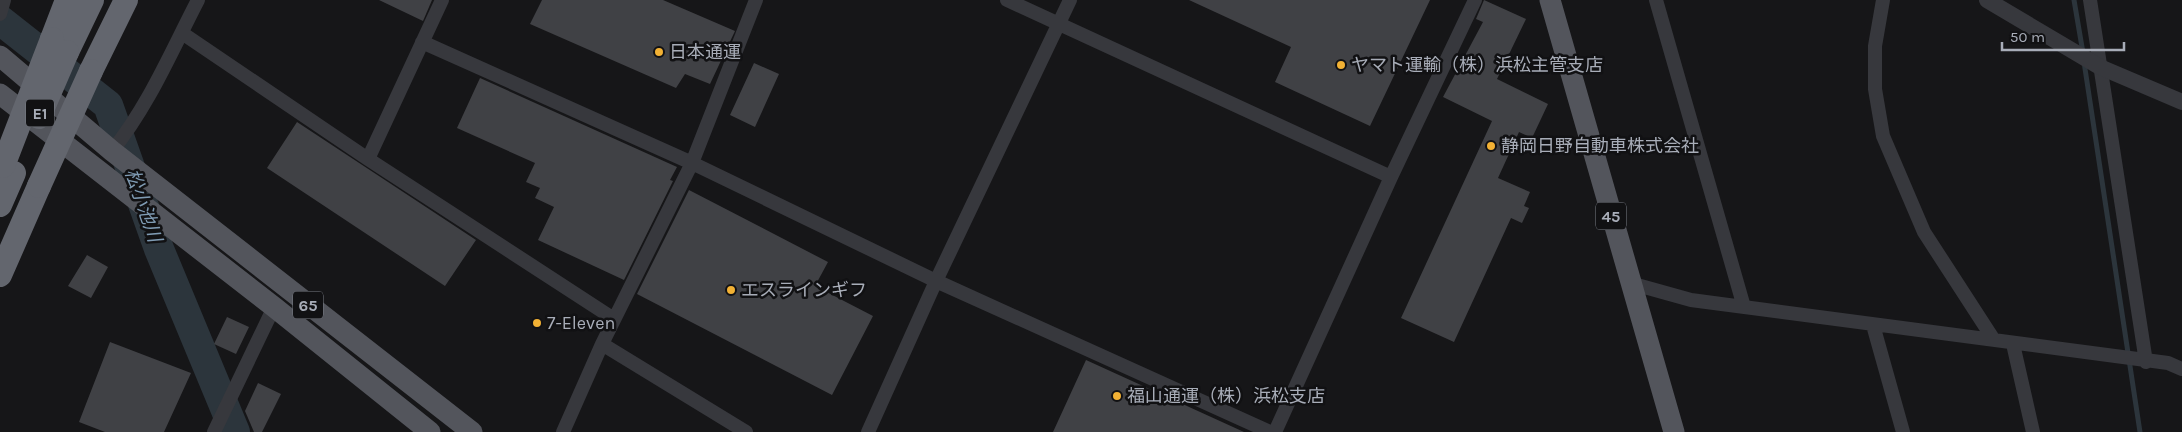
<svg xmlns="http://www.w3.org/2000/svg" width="2182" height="432" font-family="Karla,'Noto Sans JP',sans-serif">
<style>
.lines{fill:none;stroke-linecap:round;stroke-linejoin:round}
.stream{stroke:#2c353c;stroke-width:5}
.river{stroke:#2c353c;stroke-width:30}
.building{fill:#404145}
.minor{stroke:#37383d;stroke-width:14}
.tertiary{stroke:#37383d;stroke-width:16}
.primary{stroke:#53555c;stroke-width:21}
.motorway{stroke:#63666e;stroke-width:24}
.motorway-bridge{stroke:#63666e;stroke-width:24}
.poi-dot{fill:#f2b134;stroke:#111113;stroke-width:2}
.labels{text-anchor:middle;stroke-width:5;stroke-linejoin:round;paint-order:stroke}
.shield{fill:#111113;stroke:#7b7e86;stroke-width:1}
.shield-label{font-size:16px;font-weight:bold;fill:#a8adb8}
.poi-label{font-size:18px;fill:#a8adb8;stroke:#111113;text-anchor:start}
.water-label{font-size:19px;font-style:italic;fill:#7f9bb3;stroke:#111113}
</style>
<rect width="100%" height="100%" fill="#161618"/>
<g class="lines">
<path class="stream" d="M2074 0 2083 53
M2084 62 2140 432"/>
<path class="river" d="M0 20 108 105 159 249 235 432"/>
</g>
<path class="building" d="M379 0H432L423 21Z
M542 0H663L735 31 710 84 685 74 676 88 530 24Z
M1189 0H1430L1370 126 1275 82 1291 47Z
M1484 0 1526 19 1497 79 1548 104 1532 138 1519 132 1498 178 1530 192 1524 206 1529 208 1522 223 1511 218 1454 342 1401 318 1492 121 1443 97 1483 22 1476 19Z
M754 63 779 74 755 127 730 115Z
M480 78 677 167 670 180 673 181 624 280 538 240 554 207 535 198 540 188 526 182 535 163 457 128Z
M297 122 476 240 445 286 267 168Z
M689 190 828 262 815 286 873 316 832 395 637 294Z
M87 255 108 267 91 298 68 286Z
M227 317 249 327 236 354 214 344Z
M110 342 191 373 164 432H105L79 422Z
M1086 360 1244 432H1053Z
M258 383 281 394 262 432H254L245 411Z"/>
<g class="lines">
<path class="minor" d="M1007 0 1391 177
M1656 0 1744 307
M1883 0 1875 46V89L1883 136 1924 232 1994 340
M2090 0 2146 362
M0 14 4 0
M182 33 368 159 614 319
M422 42 692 163 936 281 1270 432
M112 151C149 105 171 52 198 0
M368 159 442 0
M1630 283 1691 300 2168 363 2182 369
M1873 325 1903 432
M602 344 692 163 756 0
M2013 344 2033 432
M214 432 274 307
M563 432 602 344 746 432
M868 432 936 281 1070 0
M1275 432 1391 177 1475 0"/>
<path class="tertiary" d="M1987 0 2100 67 2182 102"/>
<path class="primary" d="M1550 0 1674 432
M0 56 112 151 472 432
M0 94 274 307 430 432"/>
<path class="motorway" d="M52 39 67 0
M67 52 92 0
M91 71 126 0
M0 205 14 173
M0 275 39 186"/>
<path class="motorway-bridge" d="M39 117 67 52
M3 166 52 39
M39 186 91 71"/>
</g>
<g class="poi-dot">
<circle cx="659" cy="52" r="5"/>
<circle cx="1341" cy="65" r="5"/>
<circle cx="1491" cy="146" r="5"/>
<circle cx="731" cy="290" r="5"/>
<circle cx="537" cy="323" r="5"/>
<circle cx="1117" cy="396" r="5"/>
</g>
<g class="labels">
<g class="shield">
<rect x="26" y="99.5" width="28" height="27" rx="4"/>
<rect x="1596" y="202.5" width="30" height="27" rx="4"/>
<rect x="293" y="291.5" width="30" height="27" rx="4"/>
</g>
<g class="shield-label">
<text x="40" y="119">E1</text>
<text x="1611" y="222">45</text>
<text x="308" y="311">65</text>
</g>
<g class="poi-label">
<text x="669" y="58">日本通運</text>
<text x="1351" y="71">ヤマト運輸（株）浜松主管支店</text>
<text x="1501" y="152">静岡日野自動車株式会社</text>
<text x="741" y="296">エスラインギフ</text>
<text x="547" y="329">7-Eleven</text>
<text x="1127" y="402">福山通運（株）浜松支店</text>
</g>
<g class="water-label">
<text transform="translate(144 205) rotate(71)" y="7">松小池川</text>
</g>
</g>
<path d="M2002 42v8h122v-8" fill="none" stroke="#a8adb8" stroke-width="2.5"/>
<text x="2010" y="42" font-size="15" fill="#a8adb8" stroke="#111113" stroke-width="4" paint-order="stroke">50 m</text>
</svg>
